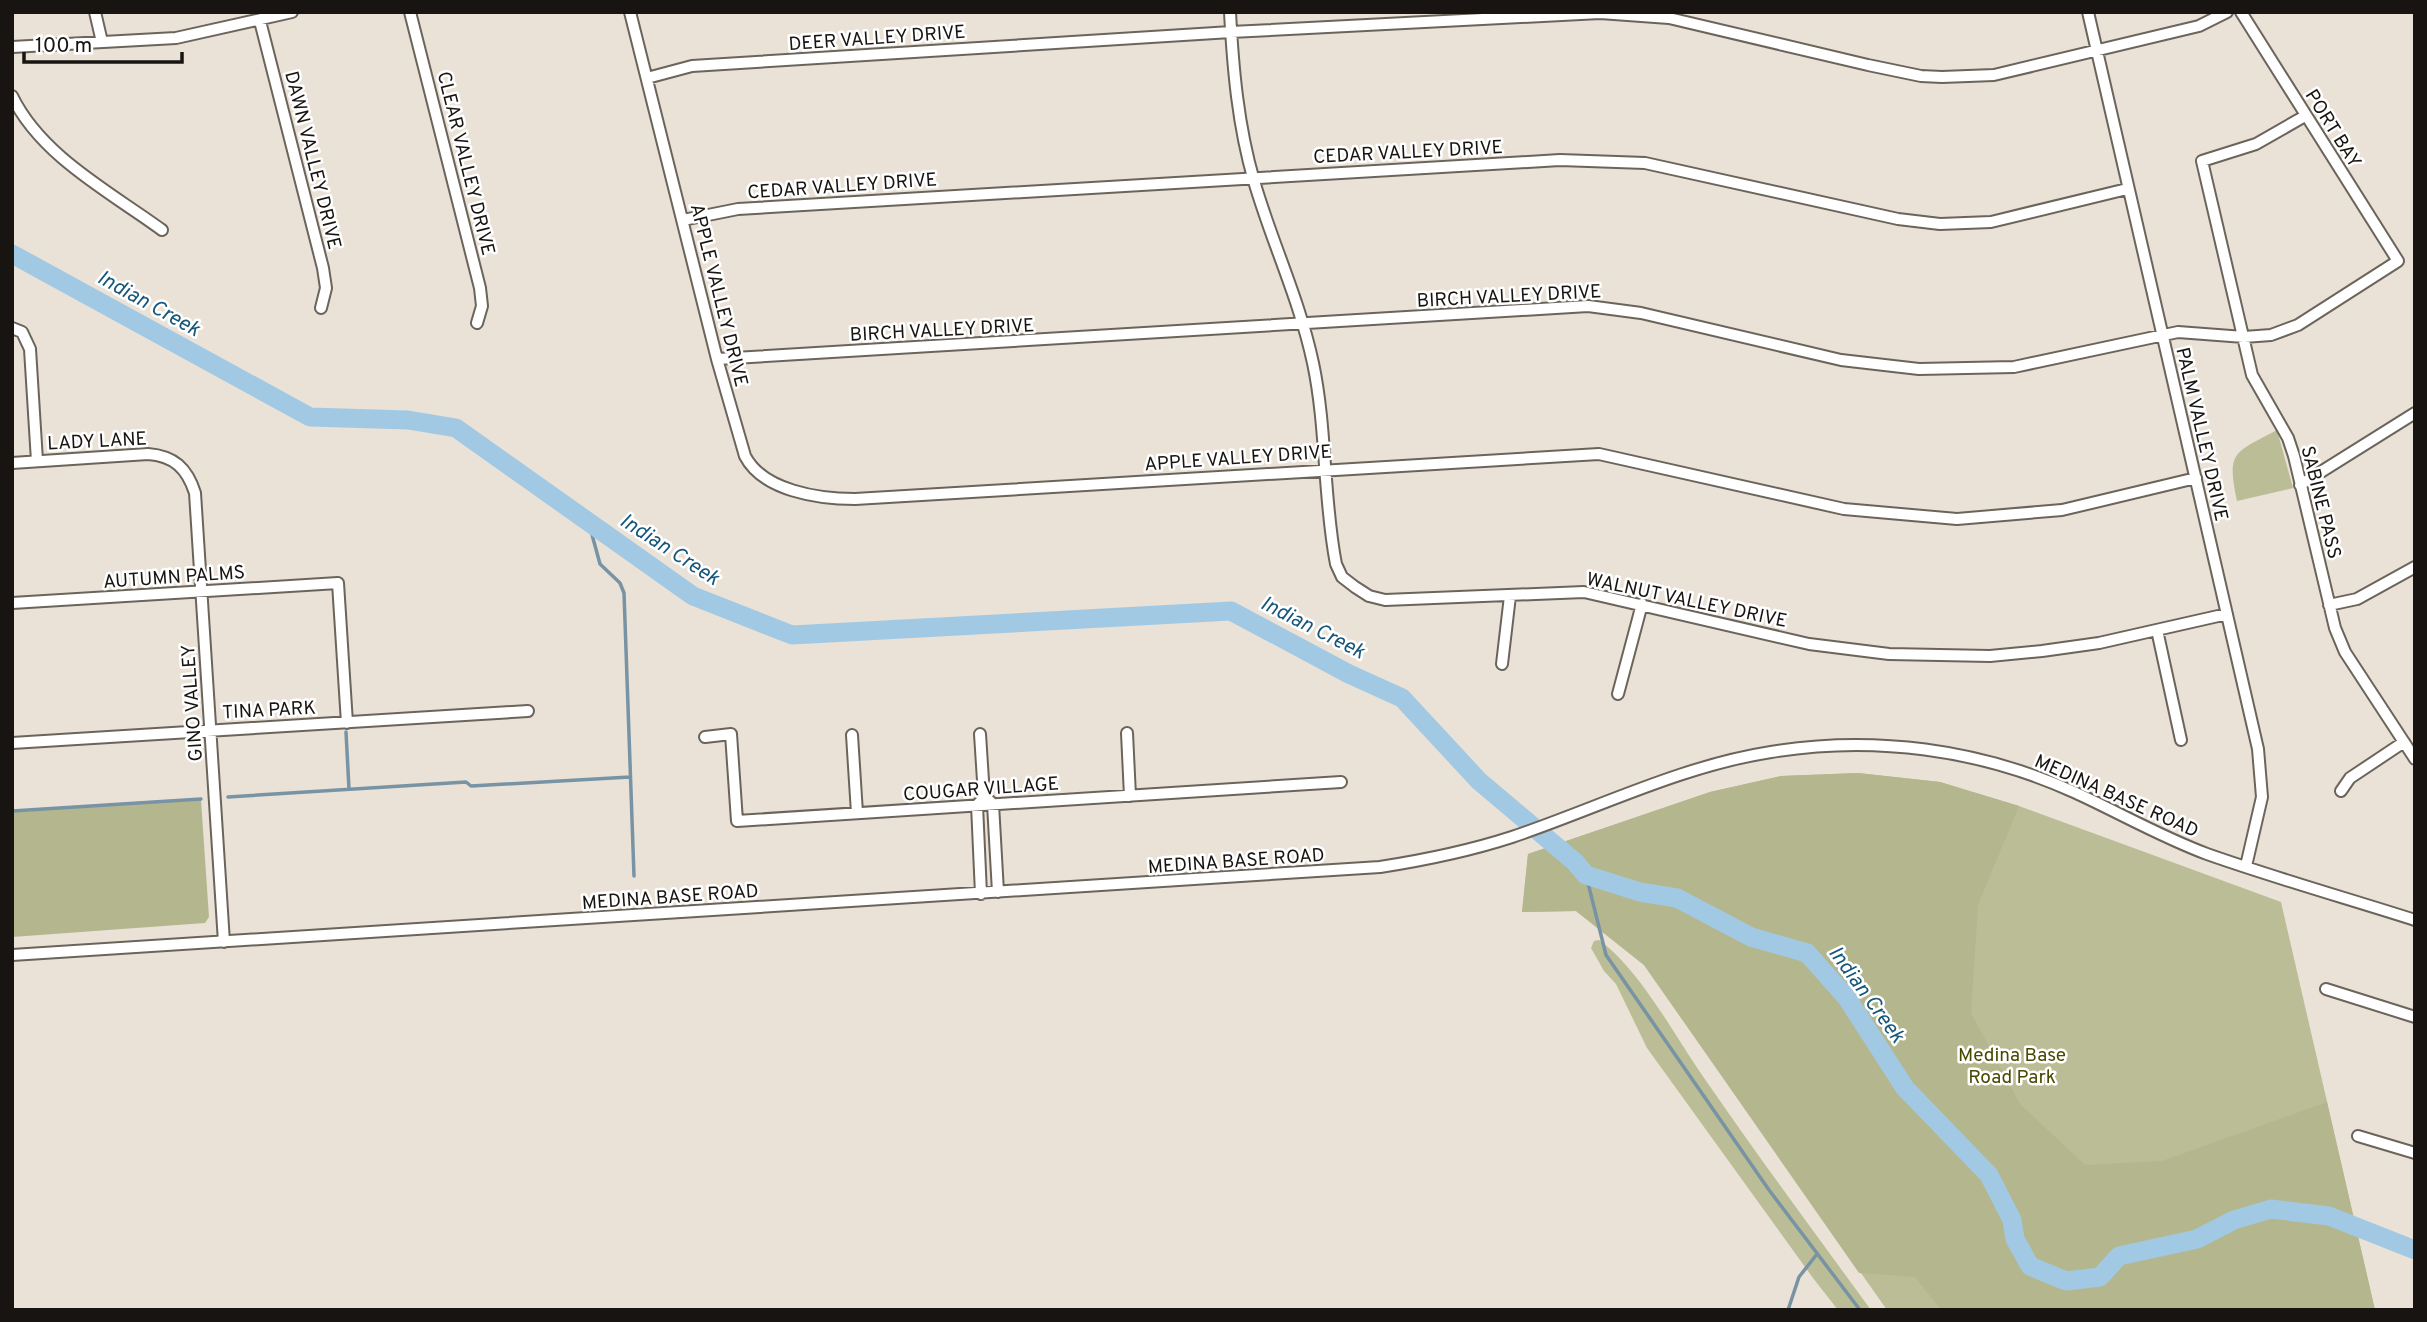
<svg xmlns="http://www.w3.org/2000/svg" width="2427" height="1322" font-family="Overpass,sans-serif">
<style>
.green{fill:#babd95}
.forest{fill:#b4b78e}
.lines{fill:none;stroke-linecap:round;stroke-linejoin:round}
.stream{stroke:#7893a4;stroke-width:3.5}
.river{stroke:#a2c9e3;stroke-width:19}
.minor-casing{stroke:#6b645b;stroke-width:14}
.minor{stroke:#fff;stroke-width:10}
.labels{text-anchor:middle;stroke-width:5;stroke-linejoin:round;paint-order:stroke}
.street-label{font-size:19px;fill:#171411;stroke:#fff}
.park-label{font-size:19px;fill:#484901;stroke:#fff}
.water-label{font-size:21px;font-style:italic;fill:#16577b;stroke:#fff}
</style>
<rect width="100%" height="100%" fill="#eae2d7"/>
<path class="green" d="M2277 430 2293 488 2237 501C2226 450 2235 453 2277 430Z
M1858 773 1940 782 2019 806 2281 902 2375 1310H1887L1644 965 1576 911 1522 912 1528 854 1710 792 1781 776Z
M1599 940C1640 970 1673 1033 1702 1075 1757 1155 1814 1232 1871 1310H1838L1813 1278 1647 1048 1616 984 1604 971 1591 948 1594 941Z"/>
<path class="forest" d="M1858 773 1940 782 2019 806 1978 905 1971 1013 2020 1104 2085 1165 2162 1161 2327 1102 2375 1310H1941L1915 1277 1859 1273 1644 965 1576 911 1522 912 1528 854 1710 792 1781 776Z
M201 800 209 917 205 923 12 937V812Z"/>
<g class="lines">
<path class="stream" d="M588 520 600 564 620 583 624 593 634 876
M346 732 349 789
M228 797 466 782 471 786 630 777
M12 811 201 799
M1586 875 1606 955 1769 1190 1860 1310
M1788 1310 1799 1277 1817 1254"/>
<path class="river" d="M12 254 310 417 408 420 456 428 693 596 792 635 1231 611 1349 674 1402 698 1479 781 1575 862 1586 875 1640 892 1677 898 1751 937 1807 953 1847 998 1905 1088 1989 1175 2012 1220 2015 1239 2030 1266 2066 1281 2100 1277 2119 1256 2197 1239 2234 1220 2271 1209 2329 1216 2415 1250"/>
<defs>
<path id="minor" d="M95 12 102 42
M410 12 480 288 482 306 477 323
M630 12 717 359 745 456C763 491 819 499 855 499L1599 454 1844 509 1957 519 2062 510 2196 478
M1230 12C1233 69 1238 126 1254 181 1272 243 1299 298 1313 363 1327 429 1323 498 1336 564L1342 577 1355 587 1369 596 1385 600 1584 592 1809 644 1889 654 1990 656 2042 651 2099 643 2227 614
M2088 12 2258 749 2262 797 2246 866
M260 21 323 268 326 288 321 308
M12 47 176 38 292 12
M647 78 692 66 1231 32 1600 13 1669 18 1868 65 1921 76 1942 77 1994 75 2199 26 2227 12
M12 96C41 156 110 192 162 230
M2305 116 2256 144 2202 161 2252 375 2288 438 2294 456 2335 628 2345 652 2415 759
M683 220 738 209 1560 160 1645 163 1898 219 1940 224 1991 222 2127 189
M12 328 22 332 30 349 37 461
M717 359 1588 306 1641 313 1841 360 1919 369 2014 367 2178 332 2244 337 2271 335 2298 325 2398 261 2241 12
M12 463 148 454C174 456 187 468 195 493L224 942
M2300 485 2415 413
M12 603 338 583 347 723
M2329 605 2357 599 2415 567
M2157 630 2181 740
M1502 664 1510 596
M1618 694 1642 604
M1127 733 1130 796
M980 734 984 796 993 804 998 892
M852 735 857 813
M705 737 731 734 737 821 1341 782
M12 743 528 711
M2341 791 2350 778 2404 742
M981 801 977 805 981 894
M12 955 1380 867C1425 860 1469 851 1512 837 1598 808 1681 766 1771 752 1873 735 1979 749 2074 792 2118 812 2161 837 2207 854 2275 878 2346 898 2415 920
M2326 989 2415 1017
M2358 1136 2415 1153"/>
</defs>
<use href="#minor" class="minor-casing"/>
<use href="#minor" class="minor"/>
</g>
<g class="labels">
<g class="street-label">
<text transform="translate(877 37) rotate(-4)" y="7">DEER VALLEY DRIVE</text>
<text transform="translate(2334 128) rotate(58)" y="7">PORT BAY</text>
<text transform="translate(1408 151) rotate(-3)" y="7">CEDAR VALLEY DRIVE</text>
<text transform="translate(314 160) rotate(76)" y="7">DAWN VALLEY DRIVE</text>
<text transform="translate(467 163) rotate(76)" y="7">CLEAR VALLEY DRIVE</text>
<text transform="translate(842 185) rotate(-4)" y="7">CEDAR VALLEY DRIVE</text>
<text transform="translate(720 295) rotate(76)" y="7">APPLE VALLEY DRIVE</text>
<text transform="translate(1509 295) rotate(-3)" y="7">BIRCH VALLEY DRIVE</text>
<text transform="translate(942 329) rotate(-3)" y="7">BIRCH VALLEY DRIVE</text>
<text transform="translate(2203 434) rotate(77)" y="7">PALM VALLEY DRIVE</text>
<text transform="translate(97 440) rotate(-3)" y="7">LADY LANE</text>
<text transform="translate(1238 457) rotate(-4)" y="7">APPLE VALLEY DRIVE</text>
<text transform="translate(2322 502) rotate(76)" y="7">SABINE PASS</text>
<text transform="translate(174 576) rotate(-4)" y="7">AUTUMN PALMS</text>
<text transform="translate(1687 599) rotate(12)" y="7">WALNUT VALLEY DRIVE</text>
<text transform="translate(191 703) rotate(-94)" y="7">GINO VALLEY</text>
<text transform="translate(269 709) rotate(-3)" y="7">TINA PARK</text>
<text transform="translate(981 788) rotate(-4)" y="7">COUGAR VILLAGE</text>
<text transform="translate(2117 795) rotate(24)" y="7">MEDINA BASE ROAD</text>
<text transform="translate(1236 860) rotate(-4)" y="7">MEDINA BASE ROAD</text>
<text transform="translate(670 896) rotate(-4)" y="7">MEDINA BASE ROAD</text>
</g>
<g class="park-label">
<text x="2012" y="1061">Medina Base<tspan x="2012" dy="22">Road Park</tspan></text>
</g>
<g class="water-label">
<text transform="translate(149 303) rotate(29)" y="7">Indian Creek</text>
<text transform="translate(670 549) rotate(33)" y="7">Indian Creek</text>
<text transform="translate(1313 627) rotate(27)" y="7">Indian Creek</text>
<text transform="translate(1867 994) rotate(54)" y="7">Indian Creek</text>
</g>
</g>
<rect width="2427" height="1322" fill="none" stroke="#171411" stroke-width="28"/>
<path d="M24 52v10h158v-10" fill="none" stroke="#171411" stroke-width="3.5"/>
<text x="35" y="52" font-size="21" fill="#171411" stroke="#ffffff" stroke-width="5" paint-order="stroke">100 m</text>
</svg>
